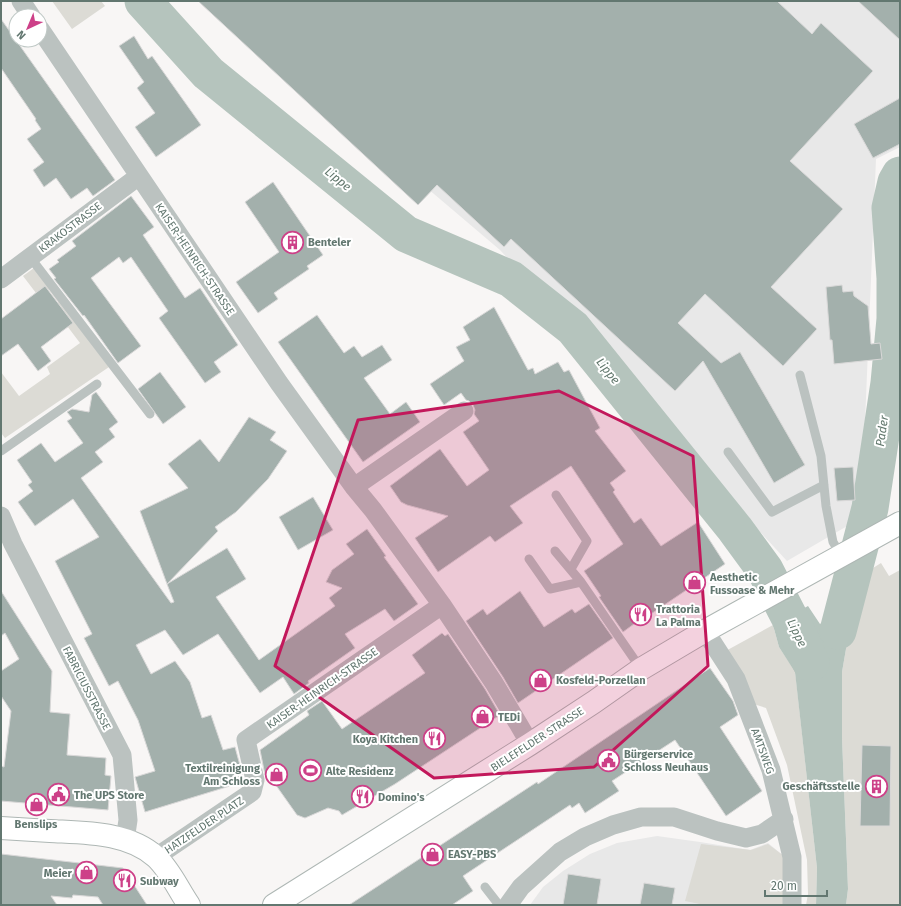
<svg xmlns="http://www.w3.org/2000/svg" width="901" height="906" font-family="'Fira Sans',sans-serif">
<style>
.built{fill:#e8e8e8}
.green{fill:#dcdbd5}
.water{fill:#b5c4bd}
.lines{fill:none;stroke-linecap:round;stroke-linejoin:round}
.river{stroke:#b5c4bd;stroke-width:37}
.building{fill:#a3b0ac;stroke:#d9d8d8}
.secondary-casing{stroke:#aeb7b4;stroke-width:24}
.lane{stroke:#bbc2c0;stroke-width:9}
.street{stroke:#bbc2c0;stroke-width:19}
.secondary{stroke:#fff;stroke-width:22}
.marked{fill:#c2185b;fill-opacity:0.2;stroke:#c2185b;stroke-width:3;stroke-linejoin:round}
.labels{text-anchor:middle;stroke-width:4;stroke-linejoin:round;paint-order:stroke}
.street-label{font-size:11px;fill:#627770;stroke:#fff}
.poi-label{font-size:11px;font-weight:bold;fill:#627770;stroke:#fff;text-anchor:start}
.water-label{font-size:12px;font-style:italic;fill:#61776c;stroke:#fff}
</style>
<rect width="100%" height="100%" fill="#f8f6f5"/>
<path class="built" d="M219 1H900V147L876 159 861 518 787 561 500 250 381 149Z
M657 836 700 842 750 850 768 843 785 857 787 905H530L543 887 563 871 590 854 617 843Z"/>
<path class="green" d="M52 1H101L105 6 72 29Z
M34 268 109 367 5 438 1 433V372L19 396 50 374 47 367 80 343 52 306 58 302 49 290 43 288 36 293 23 276Z
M881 563 889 576 900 570V905H846L848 889 842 738V672L851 620 865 573Z
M773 625 779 647 795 671 817 868 816 905H806L808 894 807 860 787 765 766 708 747 702 722 653Z
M701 844 751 850 768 844 784 856 785 905H705L685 901Z"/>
<path class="water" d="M865 573 851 620 842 672V738L848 889 846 905H816L817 868 795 672 779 647 773 625 808 606 820 624 828 619 835 591Z"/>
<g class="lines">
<path class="river" d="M143 1 208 73 406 234 511 279 573 328 735 529 765 570 801 640 811 663
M838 631 870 508 889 383 895 319V278L890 208 896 182 900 175"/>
</g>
<path class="building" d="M198 1H777L812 34 821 23 873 71 790 161 843 209 771 287 817 329 783 366 705 294 678 323 721 363 740 352 805 465 774 483 703 361 675 391 511 239 504 247 437 185 418 205Z
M858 1H900V40Z
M1 19 115 180 93 196 87 188 71 199 56 178 44 187 33 170 44 162 27 139 41 129 35 120 36 119 1 68Z
M134 36 148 59 152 56 201 125 156 157 135 127 155 113 137 88 144 82 119 46Z
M900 98V144L873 158 854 124Z
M273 182 323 255 307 266 309 269 274 293 278 299 258 313 236 282 279 252 245 202Z
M131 196 154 227 143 235 185 298 200 288 238 345 214 362 221 372 205 383 159 318 168 311 131 257 123 263 119 257 91 278 141 346 118 363 84 315 83 316 54 279 56 278 49 269 59 262 57 260 76 246 72 241Z
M842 285 843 292 853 291 854 296 868 306 871 344 880 343 882 359 834 364 832 340H830L826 287Z
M45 286 73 323 41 347 51 361 38 371 18 344 1 356V319Z
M494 307 528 370 533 368 535 374 558 362 564 372 569 370 600 428 595 431 626 471 610 483 615 490 613 492 634 523 641 518 661 546 698 522 725 564 639 622 638 621 623 632 599 597 601 596 584 571 623 544 571 466 510 506 523 523 495 542 490 536 438 572 415 538 448 516 407 505 401 502 390 486 440 449 467 486 489 470 463 432 479 421 474 414 475 410 473 405 469 401 466 400 461 393 444 405 430 384 464 361 456 347 470 340 463 327Z
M317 315 344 353 354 346 362 357 382 345 392 360 364 378 390 414 406 402 420 422 363 462 278 342Z
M160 372 186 407 163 424 138 389Z
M96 392 118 422 109 429 115 437 95 452 103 462 81 478 171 603 174 602 167 584 227 548 246 579 216 597 259 660 335 606 329 598 342 588 326 582 332 570 354 554 346 544 367 529 386 556 384 557 418 604 394 621 385 609 345 634 355 648 308 681 309 683 294 694 283 677 260 693 218 634 183 655 165 630 136 645 151 674 175 661 190 682 202 718 211 715 223 750 235 747 244 780 243 782 145 812 135 777 155 771 138 720 118 681 109 686 84 638 92 634 55 561 99 537 73 499 35 526 18 502 33 491 28 485 32 482 17 460 41 443 55 462 83 443 67 421 72 418 67 412 72 409 89 412 92 395Z
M249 417 276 432 270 440 287 451 268 479 236 512 215 527 218 531 167 584 140 511 188 488 168 464 200 439 219 462Z
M853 467 855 500 837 501 834 468Z
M313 497 333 530 298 550 279 517Z
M1 591 52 671 50 712 70 714 67 755 106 758 105 775 111 776 108 810 1 801V766L4 767 11 711 1 696V671L19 659 5 633 1 636Z
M520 591 544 627 572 609 575 613 589 604 613 638 518 703 503 677 466 621 483 609 487 615Z
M442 633 445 636 448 634 485 689 500 715 395 784 342 815 339 811 328 808 305 818 297 815 268 774 265 775 260 750 309 715 307 711 322 701 342 729 425 673 412 655Z
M710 668 733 701 738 715 720 727 762 791 726 816 675 740 612 781 619 791 585 813 579 803 572 808 570 805 463 876 473 891 452 905H349L537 782 538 784Z
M862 745 891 746 890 826H860Z
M1 854 123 868 147 905H103L98 897 73 895 72 898 51 896 57 905H1Z
M568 874 601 879 597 905H563Z
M644 883 675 888 672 905H640Z"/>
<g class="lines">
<defs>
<path id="secondary" d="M1 828C17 829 34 830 50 831 86 833 128 832 156 857 170 870 178 889 189 905
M274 905 530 744 594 702 641 669 705 631 900 523"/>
</defs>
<use href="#secondary" class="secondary-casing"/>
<path class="lane" d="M30 257 150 414
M800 375 821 456 826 506 833 542 841 555
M1 451 97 384
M728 452 772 512 824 485
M556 495 587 541 571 569
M555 551 581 582 641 669
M529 559 550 589 581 582
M485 887 499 905"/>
<path class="street" d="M21 1 31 16
M40 29 279 383 354 487 373 510 442 605 494 683 519 725 530 744
M1 279 139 176
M354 487 464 411
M1 516 13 544 122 755 128 820 125 840
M705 631 736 679 771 770 792 857V905
M156 857 252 792 255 780 246 740 442 605
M508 905 521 887 560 852 585 837 613 825 641 817H674L717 831 746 838 762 834 784 819"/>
<use href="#secondary" class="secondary"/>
</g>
<path class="marked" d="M559 391 693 456 708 666 594 767 434 778 275 666 358 420Z"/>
<defs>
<symbol id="building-ring" viewBox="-11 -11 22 22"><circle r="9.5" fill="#fff" stroke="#cd4088" stroke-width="1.5"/><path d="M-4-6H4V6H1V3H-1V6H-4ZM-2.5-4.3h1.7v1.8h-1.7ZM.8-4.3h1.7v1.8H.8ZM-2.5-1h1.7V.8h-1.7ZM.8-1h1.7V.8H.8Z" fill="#cd4088"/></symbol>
<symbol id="shop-ring" viewBox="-11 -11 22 22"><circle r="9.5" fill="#fff" stroke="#cd4088" stroke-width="1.5"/><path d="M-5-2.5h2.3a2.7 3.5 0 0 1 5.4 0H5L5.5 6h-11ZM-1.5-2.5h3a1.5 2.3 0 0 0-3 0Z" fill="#cd4088"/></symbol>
<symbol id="restaurant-ring" viewBox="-11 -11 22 22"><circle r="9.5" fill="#fff" stroke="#cd4088" stroke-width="1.5"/><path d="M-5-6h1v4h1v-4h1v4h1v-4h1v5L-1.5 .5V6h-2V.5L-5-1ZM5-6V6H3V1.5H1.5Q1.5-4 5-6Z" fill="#cd4088"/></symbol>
<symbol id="civic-ring" viewBox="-11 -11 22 22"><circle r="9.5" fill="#fff" stroke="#cd4088" stroke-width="1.5"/><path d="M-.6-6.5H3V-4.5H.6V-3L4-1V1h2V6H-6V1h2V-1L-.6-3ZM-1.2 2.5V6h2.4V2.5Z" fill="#cd4088"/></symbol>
<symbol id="stadium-ring" viewBox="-11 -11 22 22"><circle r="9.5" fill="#fff" stroke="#cd4088" stroke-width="1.5"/><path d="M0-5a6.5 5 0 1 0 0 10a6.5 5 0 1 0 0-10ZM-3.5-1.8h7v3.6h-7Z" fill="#cd4088"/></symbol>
</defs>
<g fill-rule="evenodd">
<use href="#building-ring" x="280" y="230" width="25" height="25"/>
<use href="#shop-ring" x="682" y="570" width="25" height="25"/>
<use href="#restaurant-ring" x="628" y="602" width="25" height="25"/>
<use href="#shop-ring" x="528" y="668" width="25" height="25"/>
<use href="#shop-ring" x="470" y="704" width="25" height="25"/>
<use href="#restaurant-ring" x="422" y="726" width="25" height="25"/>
<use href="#civic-ring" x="596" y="748" width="25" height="25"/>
<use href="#stadium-ring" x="298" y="758" width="25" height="25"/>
<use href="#shop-ring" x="264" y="762" width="25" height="25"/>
<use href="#building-ring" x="864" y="774" width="25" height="25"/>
<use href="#civic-ring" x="46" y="782" width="25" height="25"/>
<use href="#restaurant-ring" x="350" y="784" width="25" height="25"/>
<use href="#shop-ring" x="24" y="792" width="25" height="25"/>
<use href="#shop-ring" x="420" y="842" width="25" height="25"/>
<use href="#shop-ring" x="74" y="860" width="25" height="25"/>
<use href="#restaurant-ring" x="112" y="868" width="25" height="25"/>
</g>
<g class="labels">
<g class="street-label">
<text transform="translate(70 227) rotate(-37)" y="4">KRAKOSTRASSE</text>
<text transform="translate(195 259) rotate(56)" y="4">KAISER-HEINRICH-STRASSE</text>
<text transform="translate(87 688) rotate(63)" y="4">FABRICIUSSTRASSE</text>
<text transform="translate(322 688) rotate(-35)" y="4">KAISER-HEINRICH-STRASSE</text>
<text transform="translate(537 739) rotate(-33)" y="4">BIELEFELDER STRASSE</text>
<text transform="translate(763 751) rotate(70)" y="4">AMTSWEG</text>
<text transform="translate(204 825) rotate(-34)" y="4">HATZFELDER PLATZ</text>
</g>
<g class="poi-label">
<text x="308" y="246">Benteler</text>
<text x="710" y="581">Aesthetic<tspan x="710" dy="13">Fussoase &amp; Mehr</tspan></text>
<text x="656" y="613">Trattoria<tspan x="656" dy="13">La Palma</tspan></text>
<text x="556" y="684">Kosfeld-Porzellan</text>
<text x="498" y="721">TEDi</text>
<text x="418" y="743" text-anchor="end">Koya Kitchen</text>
<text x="624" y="758">Bürgerservice<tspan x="624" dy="13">Schloss Neuhaus</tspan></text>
<text x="260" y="772" text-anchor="end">Textilreinigung<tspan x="260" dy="13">Am Schloss</tspan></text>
<text x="326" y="775">Alte Residenz</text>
<text x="860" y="790" text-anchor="end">Geschäftsstelle</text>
<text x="74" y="799">The UPS Store</text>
<text x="378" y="801">Domino's</text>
<text x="36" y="828" text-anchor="middle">Benslips</text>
<text x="448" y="858">EASY-PBS</text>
<text x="72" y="877" text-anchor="end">Meier</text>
<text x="140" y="885">Subway</text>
</g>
<g class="water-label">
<text transform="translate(338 179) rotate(39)" y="4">Lippe</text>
<text transform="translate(608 371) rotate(51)" y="4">Lippe</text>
<text transform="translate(882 431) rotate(-82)" y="4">Pader</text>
<text transform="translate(797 633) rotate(64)" y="4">Lippe</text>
</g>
</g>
<rect width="901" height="906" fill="none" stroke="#627770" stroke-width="4"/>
<g transform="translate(28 28) rotate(224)"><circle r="19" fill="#ffffff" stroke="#c0c9c6"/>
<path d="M0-3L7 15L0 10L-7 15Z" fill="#cd4088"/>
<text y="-6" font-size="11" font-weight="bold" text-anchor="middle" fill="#627770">N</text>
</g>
<path d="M765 890v6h62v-6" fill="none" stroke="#627770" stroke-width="2"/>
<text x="771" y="890" font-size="12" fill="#627770" stroke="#ffffff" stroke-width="3" paint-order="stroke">20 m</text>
</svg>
